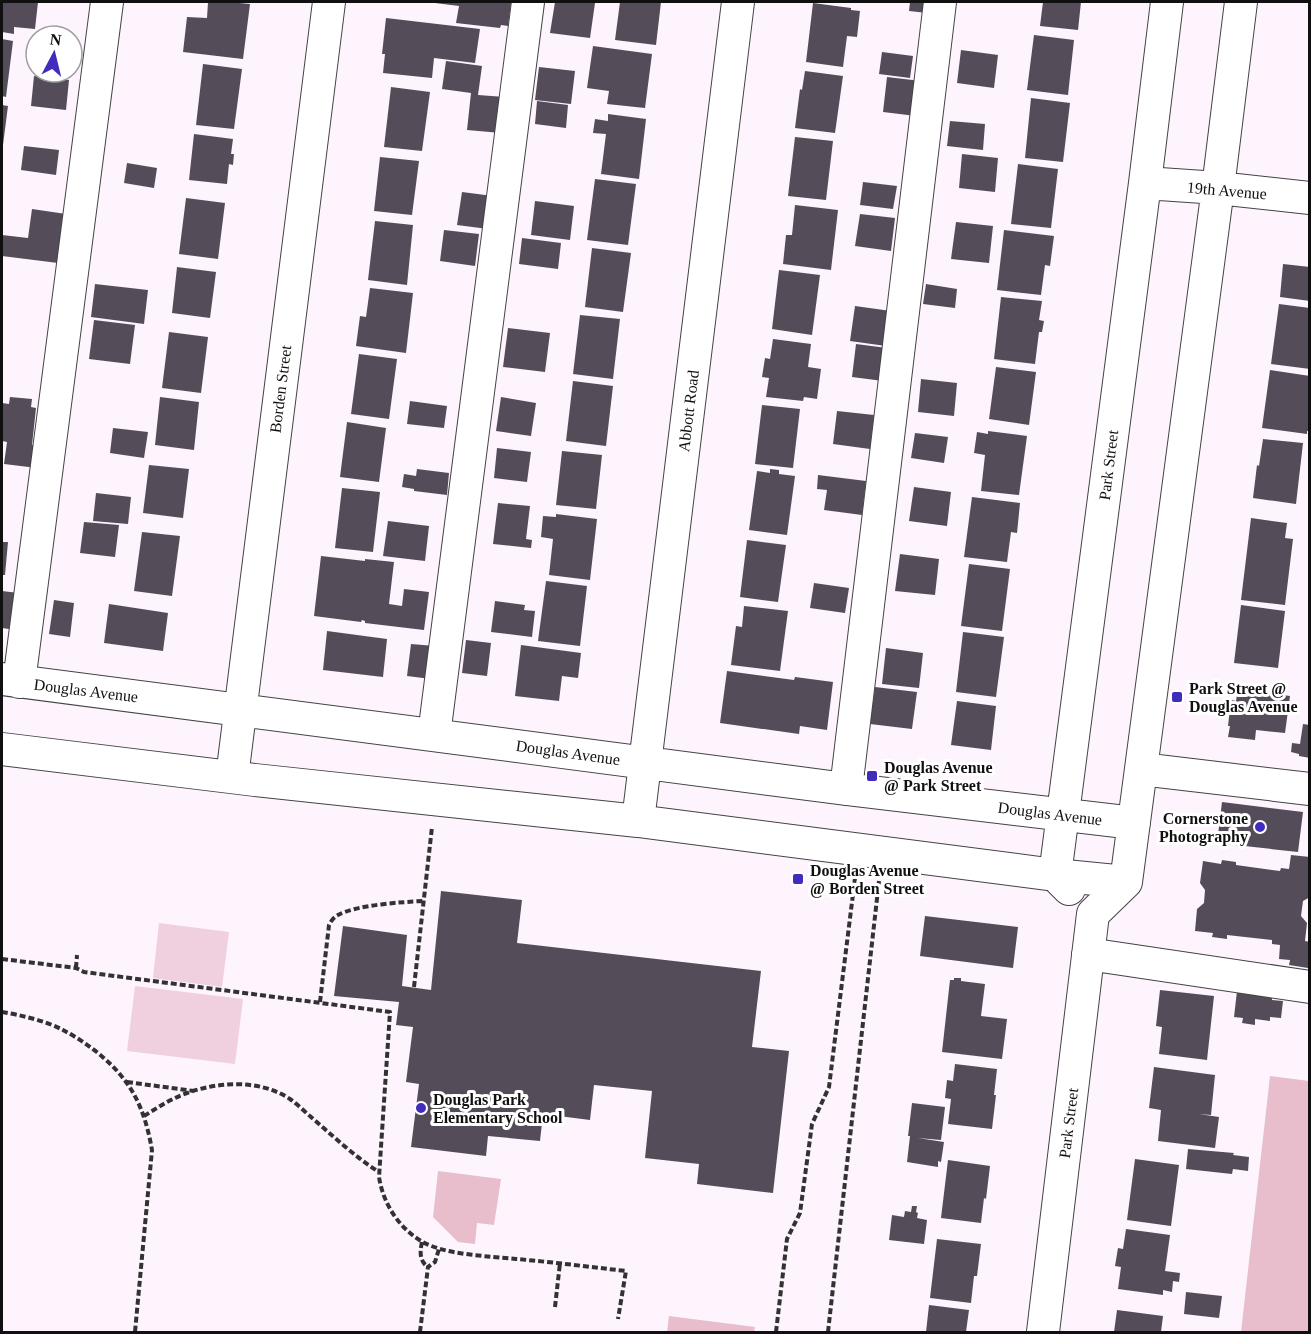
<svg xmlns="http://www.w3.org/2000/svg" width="1311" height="1334" font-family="Georgia,serif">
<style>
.green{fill:#e9becc}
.pitch{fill:#f0d0df}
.building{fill:#544d59}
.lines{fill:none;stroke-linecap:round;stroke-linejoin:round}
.minor-casing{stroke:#434343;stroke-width:34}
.path{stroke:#323232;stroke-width:4;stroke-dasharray:6 3;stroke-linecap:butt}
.minor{stroke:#fff;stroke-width:32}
.poi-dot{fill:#412dbc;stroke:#fff;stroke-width:2}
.labels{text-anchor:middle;stroke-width:6;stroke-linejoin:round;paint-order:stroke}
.street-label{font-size:16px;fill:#101010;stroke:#fff}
.poi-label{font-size:16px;font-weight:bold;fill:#101010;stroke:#fff;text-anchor:start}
</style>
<rect width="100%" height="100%" fill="#fef4fe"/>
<path class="green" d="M1270 1076 1309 1081V1332H1241Z
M438 1171 501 1179 494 1225 477 1223 475 1244 458 1242 433 1217Z
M669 1316 755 1327 754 1332H667Z"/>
<path class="pitch" d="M159 923 229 932 222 987 153 978Z
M135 986 243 999 235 1064 127 1051Z"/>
<path class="building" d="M2 2H38L35 29 14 27V34L2 32Z
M208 2H229L250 4 243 59 183 52 187 17 207 18Z
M436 2 511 3 508 26 501 25 500 28 456 23 459 6 435 3Z
M555 2H585L595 3 590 38 550 33Z
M620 2H661L656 45 615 40Z
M910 2H929L927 13 909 11Z
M1043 2H1081L1078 30 1040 26Z
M813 3 851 8V10L860 11 857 37 847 36 843 67 806 62Z
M386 18 480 29 475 63 434 58 432 78 383 73 385 54H382Z
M1034 35 1074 40 1068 95 1027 90Z
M2 39 13 41 6 97 2 96Z
M593 46 652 54 645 108 607 104 609 91 587 88Z
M961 50 998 55 994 88 957 83Z
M882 52 913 56 910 78 879 74Z
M446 61 482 66 478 95 505 97 501 133 467 130 471 93 442 89Z
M203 64 242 69 234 129 196 125Z
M539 67 575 71 571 104 535 100Z
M805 71 843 76 835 133 795 128 800 89 802 90Z
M34 76 69 80 66 110 31 106Z
M887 77 921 81 916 116 883 112Z
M391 87 430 92 422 151 384 147Z
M1031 98 1070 103 1063 162 1025 158Z
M537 101 568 105 566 128 535 124Z
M2 105 8 106 3 145H2Z
M608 114 646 119 639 179 601 174 606 134 593 133 595 119 608 121Z
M950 121 985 124 983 150 947 146Z
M194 134 233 139 231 154H234L233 165 229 164 227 184 189 180Z
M795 137 833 141 826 200 788 196Z
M24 146 59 150 56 175 21 170Z
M962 154 998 158 995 192 959 188Z
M380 157 419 161 412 215 374 211Z
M127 163 157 168 154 188 124 183Z
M1018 164 1058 169 1051 228 1011 224Z
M595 179 636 184 628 245 587 240Z
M863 182 897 186 893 209 860 205Z
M462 192 493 196 488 229 457 225Z
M186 198 225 203 218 259 179 254Z
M535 201 574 206 570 240 531 235Z
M795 205 838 210 831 270 783 264 786 235H792Z
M32 209 66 214 58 263 2 256V235L28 238Z
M860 214 895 218 891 251 855 246Z
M375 221 413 225 407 285 368 280Z
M956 222 993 226 989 263 951 259Z
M444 230 479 234 475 266 440 261Z
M1004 230 1054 236 1050 266 1045 265 1041 295 997 290Z
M522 238 561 243 558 269 519 264Z
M592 248 631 253 623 312 585 307Z
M1283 264 1310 267V301L1280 297Z
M177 267 216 272 210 318 172 313Z
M779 270 820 275 812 335 772 329Z
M95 284 148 290 144 324 91 317Z
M926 284 957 289 955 308 923 304Z
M370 288 413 293 406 353 356 346 360 316 366 317Z
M1001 297 1042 301 1039 320 1044 321 1042 332H1039L1035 364 994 359Z
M1279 304 1310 308V369L1271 364Z
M855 306 891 311 886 346 850 341Z
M580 315 620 319 613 379 573 374Z
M94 320 135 325 130 364 89 359Z
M508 328 550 333 545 372 503 367Z
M169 332 208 337 201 393 162 388Z
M773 339 811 344 808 367 821 369 817 399 804 397 803 401 766 397 769 378 762 377 765 358 770 359Z
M856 344 887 348 883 381 852 377Z
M359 354 397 359 389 419 351 414Z
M996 367 1036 372 1029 425 989 419Z
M1270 370 1310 376V431H1307V434L1262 428Z
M921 379 957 383 954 416 918 412Z
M573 381 613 386 606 446 566 441Z
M10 397 32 399 31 407 36 408 32 445 40 446 37 468 4 464 7 442 2 441V403L9 404Z
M160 397 199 402 194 450 155 445Z
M501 397 536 403 531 436 496 431Z
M410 401 447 406 444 428 407 424Z
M762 405 800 409 793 468 755 464Z
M837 411 874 415 870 449 833 444Z
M347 422 386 428 379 482 340 477Z
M113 428 148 432 144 458 110 453Z
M988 431 1027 436 1019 495 981 491 985 455 974 453 977 432 988 434Z
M915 433 948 437 944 463 911 458Z
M1263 439 1303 443 1296 504 1253 498 1257 465 1259 466Z
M497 448 531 452 527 482 494 478Z
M562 451 602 455 596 509 556 505Z
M149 465 189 469 183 518 143 513Z
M417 469 449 473 447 495 414 491V489L402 487 404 474 416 476Z
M770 469 779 470V474L795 476 787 535 749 530 757 471 770 473Z
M818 475 866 481 862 515 824 510 827 490 817 489Z
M914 487 951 492 947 526 909 521Z
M342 488 380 492 373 552 335 548Z
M96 493 131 497 128 524 93 521Z
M972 497 1020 503 1017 533 1011 532 1007 562 964 557Z
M498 503 530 506 526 539 532 540 531 548 493 544Z
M556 514 597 519 590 580 549 575 553 539 541 537 543 516 556 517Z
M1251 518 1287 523 1285 538 1293 539 1285 605 1241 600Z
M388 521 429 526 425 561 383 556Z
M84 522 119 525 115 557 80 553Z
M142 532 180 536 172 596 134 591Z
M747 540 786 545 778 602 740 597Z
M2 542H8L5 575H2Z
M900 554 939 559 935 595 895 591Z
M321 556 365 561V559L394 562 389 604 402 606 404 589 429 592 424 630 365 623V621L362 620 361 622 314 616Z
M969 564 1010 569 1002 631 961 626Z
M546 581 587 586 580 646 538 641Z
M814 583 849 588 845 613 810 608Z
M2 591 27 594 22 631 2 628Z
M54 600 74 603 70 637 49 634Z
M495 601 525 605 524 610 535 611 532 637 491 632Z
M109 604 168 613 163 651 104 643Z
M1241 605 1285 611 1278 668 1234 663Z
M744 606 788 611 780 671 731 665 736 626 742 627Z
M327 631 387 639 383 677 323 670Z
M963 632 1004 637 996 697 956 692Z
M466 640 491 643 487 676 462 673Z
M411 644 435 646 431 679 407 676Z
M521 645 581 653 578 678 562 676 559 701 515 696Z
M886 648 923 653 919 688 882 684Z
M727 671 794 680 795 677 833 682 827 730 800 726 799 734 720 723Z
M875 687 917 692 912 729 870 724Z
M1238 689 1290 696 1285 733 1256 730 1255 740 1228 737 1230 726H1228L1231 700 1236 701Z
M957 701 996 706 991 750 951 745Z
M1303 724 1310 725V758L1299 756V754L1291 752 1292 743 1300 744Z
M1222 802 1303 812 1298 852 1217 843Z
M1291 855 1310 857V897L1303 901 1301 916 1307 923 1305 941 1310 942 1308 968 1289 965 1290 960 1279 959 1280 945 1272 944V940L1227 935V939L1212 937 1213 933 1195 931 1197 909 1204 903 1205 890 1200 883 1203 861 1221 864 1222 860 1236 862V865L1280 871 1281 868 1289 869Z
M441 891 522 900 517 943 761 971 752 1047 789 1051 773 1193 697 1184 699 1164 645 1158 652 1091 594 1085 590 1120 543 1114 540 1141 488 1136 486 1156 411 1147 419 1084 406 1082 413 1027 396 1025 399 1002 334 996 343 926 407 935 402 986 431 990Z
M925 916 1018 927 1013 968 920 956Z
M954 978H961V981L985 984 981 1016 1007 1019 1002 1059 942 1052 950 980H954Z
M1160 990 1214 996 1207 1060 1159 1054 1162 1027 1156 1026Z
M1237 991 1272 995V1000L1283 1001 1281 1018 1270 1017V1021L1255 1019V1025L1242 1023 1243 1018 1234 1017Z
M955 1064 997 1069 994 1095H996L992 1129 948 1124 951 1099 945 1098 947 1080 953 1081Z
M1154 1067 1215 1075 1211 1115 1199 1114 1219 1117 1215 1148 1158 1141 1161 1110 1149 1108Z
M912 1103 945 1107 941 1140 918 1138 944 1142 941 1162 938 1161V1167L907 1162 910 1136H908Z
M1188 1149 1234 1153 1233 1155 1249 1157 1248 1171 1233 1169 1232 1174 1186 1169Z
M1135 1159 1179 1165 1171 1226 1127 1220Z
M948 1160 990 1166 986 1199 984 1198 981 1223 941 1218Z
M912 1206H917L916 1212 918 1213 917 1218 927 1220 924 1244 889 1240 892 1215 904 1217 905 1211 911 1212Z
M1126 1229 1170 1235 1165 1271 1180 1273 1179 1282 1173 1281 1172 1292 1163 1290V1295L1118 1289 1121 1267 1115 1266 1118 1248 1123 1249Z
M937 1239 981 1244 977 1276H974L971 1303 930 1298Z
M1186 1292 1222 1296 1219 1318 1184 1314Z
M929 1305 969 1310 966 1332H926Z
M1117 1310 1163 1316 1161 1332H1114Z"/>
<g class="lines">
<defs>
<path id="minor" d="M1145 183 1218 188 1310 198
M2 679 846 789 1134 823
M19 682 107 2
M434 735 528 2
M2 749 255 780 638 821 1055 875 1126 882
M1141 769 1310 789
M232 777 329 2
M846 789 940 2
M638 821 738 2
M1069 889 1055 875 1145 183 1167 2
M1088 954 1310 987
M1043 1332 1093 914 1126 882 1218 188 1241 2"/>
</defs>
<use href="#minor" class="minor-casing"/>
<path class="path" d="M2 959 76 968 84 972 390 1012 379 1177C383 1203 398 1227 421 1241 444 1255 488 1256 516 1259 553 1262 590 1267 626 1271L618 1319
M76 968 77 955
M414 987 432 827
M320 1002 329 925C331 921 334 917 338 915 356 905 402 902 423 901
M2 1012C21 1015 46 1021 63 1030 86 1042 111 1061 126 1082 141 1102 148 1127 152 1150L135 1332
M127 1082 194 1091
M144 1116C154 1110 164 1103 175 1098 209 1082 257 1077 290 1099 297 1104 304 1111 311 1117 333 1136 354 1156 379 1172
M422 1242C420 1251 419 1261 428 1267
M555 1307 560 1263
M420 1332 428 1267 435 1262 439 1249
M776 1332 787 1239 800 1213 812 1124 829 1087 855 878
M828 1332 879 881"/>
<use href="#minor" class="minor"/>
</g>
<g class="poi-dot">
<rect x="1171" y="691" width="12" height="12" rx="3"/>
<rect x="866" y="770" width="12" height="12" rx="3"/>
<circle cx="1260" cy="827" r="6"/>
<rect x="792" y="873" width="12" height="12" rx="3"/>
<circle cx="421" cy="1108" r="6"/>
</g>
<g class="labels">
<g class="street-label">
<text transform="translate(1227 190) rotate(5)" y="6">19th Avenue</text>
<text transform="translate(280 389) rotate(-83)" y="6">Borden Street</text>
<text transform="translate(688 411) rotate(-83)" y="6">Abbott Road</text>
<text transform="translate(1108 465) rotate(-83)" y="6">Park Street</text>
<text transform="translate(86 690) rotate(7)" y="6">Douglas Avenue</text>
<text transform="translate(568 752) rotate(8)" y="6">Douglas Avenue</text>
<text transform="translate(1050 813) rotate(7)" y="6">Douglas Avenue</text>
<text transform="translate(1068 1123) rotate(-83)" y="6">Park Street</text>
</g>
<g class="poi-label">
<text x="1189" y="694">Park Street @<tspan x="1189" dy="18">Douglas Avenue</tspan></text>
<text x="884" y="773">Douglas Avenue<tspan x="884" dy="18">@ Park Street</tspan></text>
<text x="1248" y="824" text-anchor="end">Cornerstone<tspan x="1248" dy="18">Photography</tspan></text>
<text x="810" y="876">Douglas Avenue<tspan x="810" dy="18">@ Borden Street</tspan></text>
<text x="433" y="1105">Douglas Park<tspan x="433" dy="18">Elementary School</tspan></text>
</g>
</g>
<rect width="1311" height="1334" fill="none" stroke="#101010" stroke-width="6"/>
<g transform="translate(54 54) rotate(7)"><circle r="28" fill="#ffffff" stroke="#9f9f9f" stroke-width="1.5"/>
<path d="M0-4.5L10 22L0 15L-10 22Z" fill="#412dbc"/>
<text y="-9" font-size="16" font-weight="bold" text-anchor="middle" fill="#101010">N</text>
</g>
</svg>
